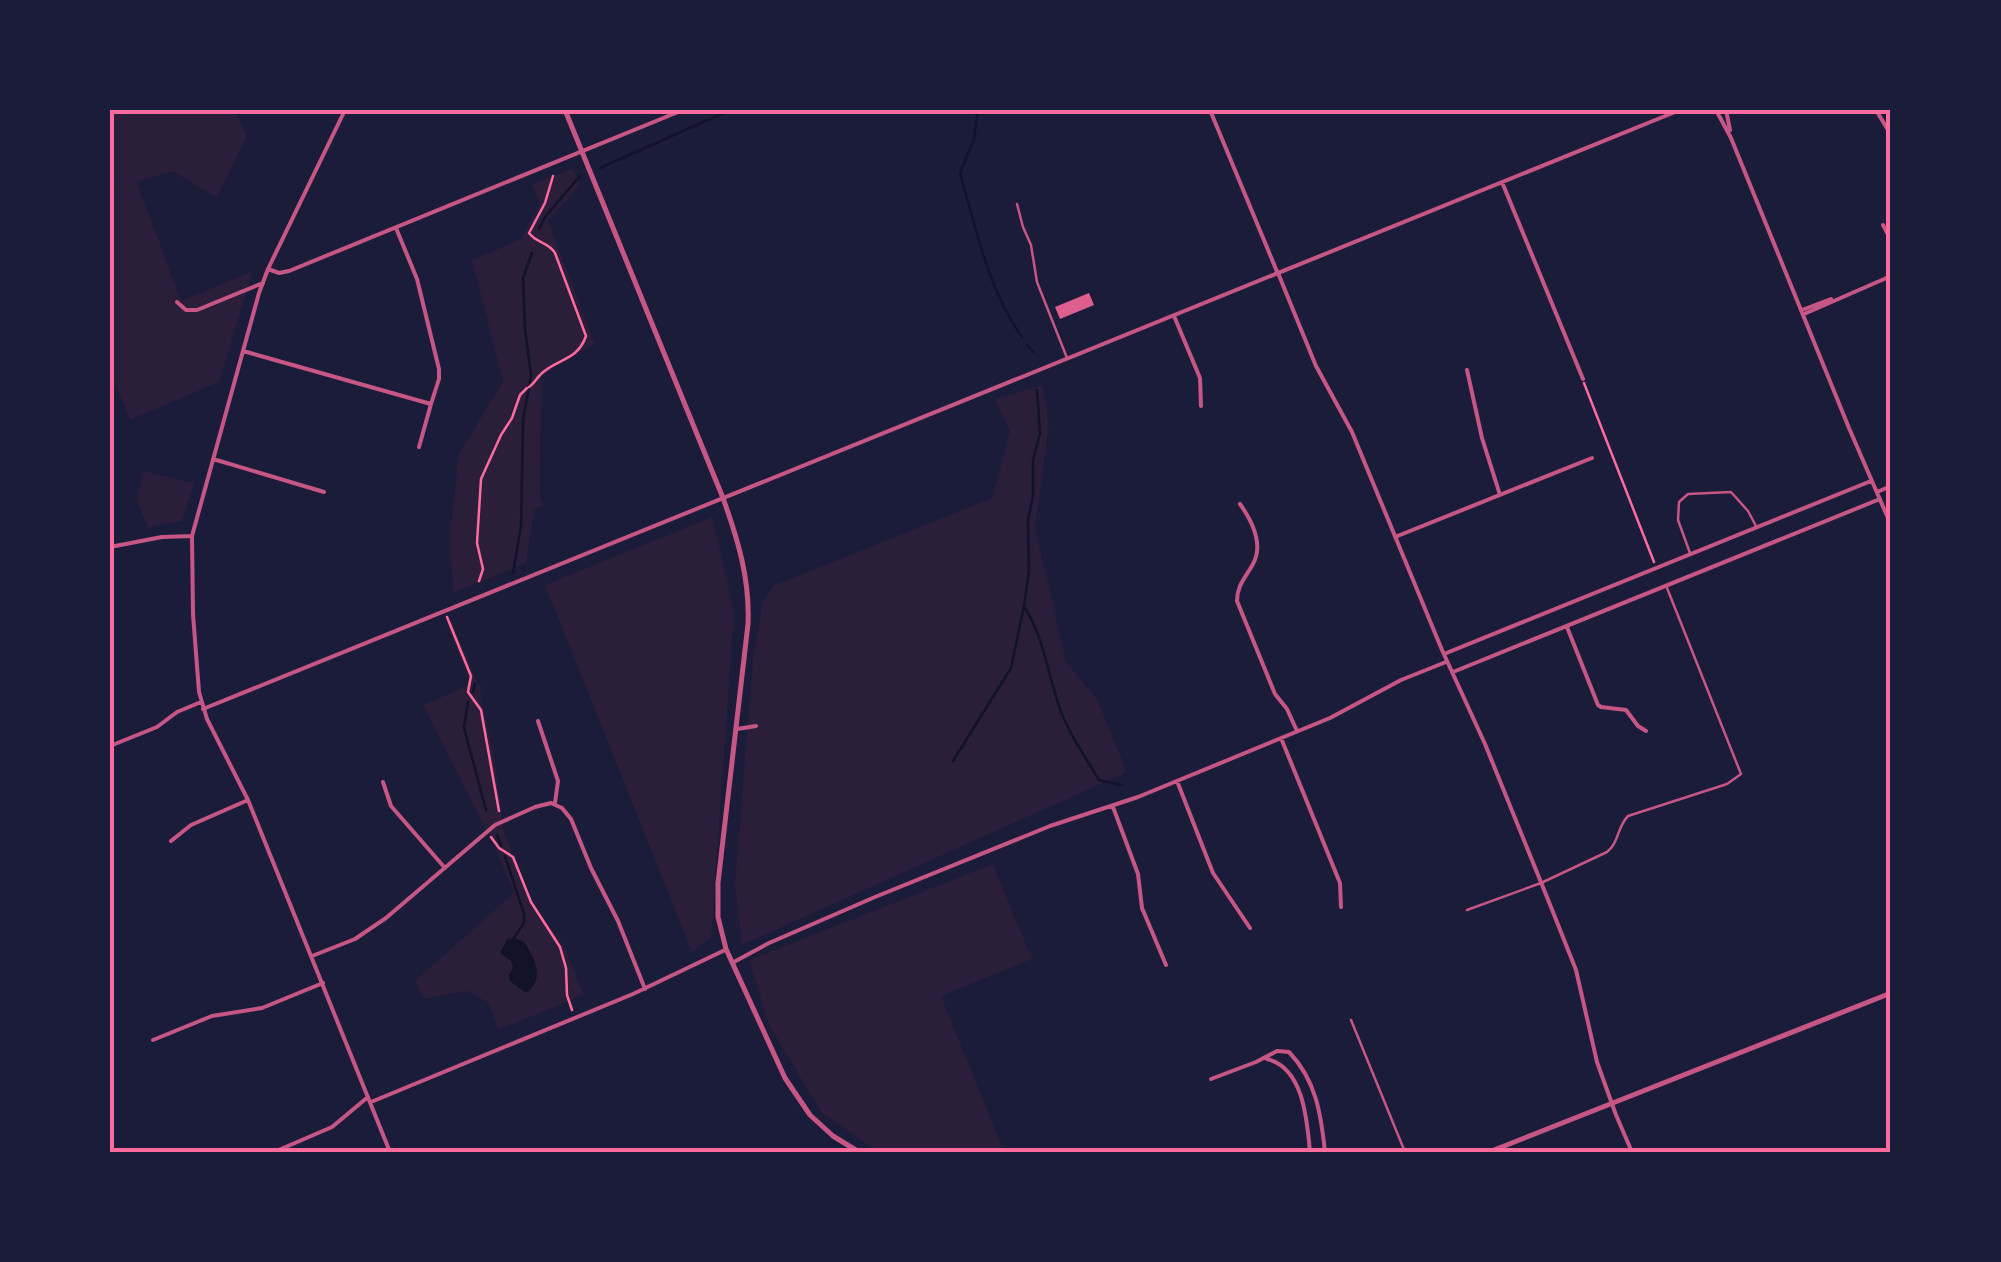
<svg xmlns="http://www.w3.org/2000/svg" width="2001" height="1262" font-family="'IBM Plex Sans',sans-serif">
<style>
.green{fill:#2a1e3b}
.water{fill:#12122b}
.lines{fill:none;stroke-linecap:round;stroke-linejoin:round}
.stream{stroke:#12122b;stroke-width:2.5}
.building{fill:#dd5f8e}
.path{stroke:#ff6b9d;stroke-width:2.5}
.service{stroke:#c65784;stroke-width:2.5}
.minor{stroke:#c65784;stroke-width:4}
.tertiary{stroke:#c65784;stroke-width:5}
.neatline{fill:none;stroke:#ff6b9d;stroke-width:4}
</style>
<rect width="100%" height="100%" fill="#1b1b3a"/>
<path class="green" d="M110 110H234L247 136 217 198 172 171 137 182 181 301 253 271 219 382 130 420 110 370Z
M573 169 580 186 548 221 595 344 541 376 540 495 544 505 534 510 526 563 453 593 450 536 459 454 503 381 472 260 521 239 540 204 532 184Z
M1042 385 1049 426 1035 527 1066 662 1097 699 1127 772 742 945 735 886 753 658 763 602 773 586 992 498 1010 432 995 399Z
M143 471 194 483 182 521 148 527 137 502Z
M712 517 734 611 711 938 692 952 545 585Z
M452 622 477 682 482 687 480 694 494 756 504 832 533 903 564 946 584 995 498 1030 489 1003 467 991 424 999 415 981 514 893 494 845 423 705 465 687 469 679 446 624Z
M993 864 1032 959 941 996 1004 1152H878L821 1112 769 1025 749 960Z"/>
<path class="water" d="M514 938 524 942C536 959 545 980 526 993L510 981 509 975 513 968 511 961 500 953 507 939Z"/>
<g class="lines">
<path class="stream" d="M978 110 974 139 960 173C976 228 988 290 1022 337
M600 168 730 110
M539 229 545 217 580 176
M1027 345 1033 352
M1037 390 1040 433 1033 460V496L1028 520 1029 571 1024 606C1043 636 1047 669 1058 703 1066 730 1085 756 1099 780L1122 785
M513 573 521 526 523 420 531 375 525 329 523 278 532 253
M473 692 475 684
M468 702 464 728 486 810
M953 761 1011 668 1024 606
M497 835 501 846
M505 856 524 914V923L514 938"/>
</g>
<path class="building" d="M1089 293 1094 305 1060 319 1055 307Z"/>
<g class="lines">
<path class="path" d="M1584 383 1654 562
M529 387C534 384 536 379 540 375 556 358 577 362 586 336L555 253C549 242 536 243 529 233L545 203 553 176
M479 581 483 569 477 543 481 479 501 435 512 418 520 395 527 388
M447 617 471 676 468 692 481 710 499 811
M491 837 499 848 513 857 531 902 560 947 566 968 567 995 572 1010"/>
<path class="service" d="M1017 204 1023 227 1031 245 1037 282 1067 358
M1690 553 1678 520 1679 502 1688 494 1731 492 1748 511 1756 526
M1467 910 1541 883 1607 852C1619 843 1617 827 1628 816L1727 784 1741 774 1667 588
M1351 1020 1405 1152"/>
<path class="minor" d="M345 110 268 269 259 293 192 536 193 614 199 692 207 719 248 800 390 1152
M1210 110 1278 274
M1716 110 1731 138 1849 428 1891 525
M1726 110 1730 130
M1876 110 1891 135
M1502 182 1583 379
M1883 225 1891 240
M268 269 279 273 289 271 683 110
M1278 273 1316 366 1352 432 1442 650 1485 744 1551 907 1576 970 1597 1062 1616 1115 1632 1152
M177 302 186 310H197L263 283
M1802 310 1831 299
M1804 314 1891 276
M1174 316 1200 378 1201 406
M243 351 431 404 439 379V369L417 279 396 228
M1467 370 1482 438 1500 495
M419 447 431 404
M213 459 324 492
M1877 492 1891 486
M1240 504C1252 521 1264 544 1253 564 1246 577 1237 585 1237 601L1275 694 1287 709 1297 731
M1395 537 1592 458
M110 547 162 537 192 536
M1567 627 1598 705 1601 707 1626 710 1638 726 1646 731
M1444 654 1871 481
M1453 672 1880 499
M203 709 1680 110
M538 721 558 781 555 803
M737 729 756 726
M1281 738 1340 883 1341 907
M110 746 157 727 177 712 201 702
M1177 781 1213 873 1250 928
M383 782 391 806 445 868
M1113 807 1138 874 1142 908 1166 965
M171 841 191 825 248 800
M312 956 355 939 386 918 495 825 535 807 551 803 562 808 571 819 591 868 618 921 645 989
M732 963 769 943 875 897 1050 826 1138 797 1330 718 1401 680 1446 662
M153 1040 212 1016 262 1008 323 983
M1267 1059C1304 1068 1307 1121 1310 1152
M1211 1079 1256 1062 1277 1051 1289 1052C1316 1080 1321 1114 1325 1152
M371 1102 633 994 725 950
M274 1152 332 1127 368 1097"/>
<path class="tertiary" d="M565 110 723 498C738 540 750 579 748 624L718 883V917L726 949 785 1078 810 1115 833 1136 859 1152
M1489 1152 1891 993"/>
</g>
<rect width="2001" height="1262" fill="none" stroke="#1b1b3a" stroke-width="225"/>
<rect x="112" y="112" width="1776" height="1038" class="neatline"/>
</svg>
